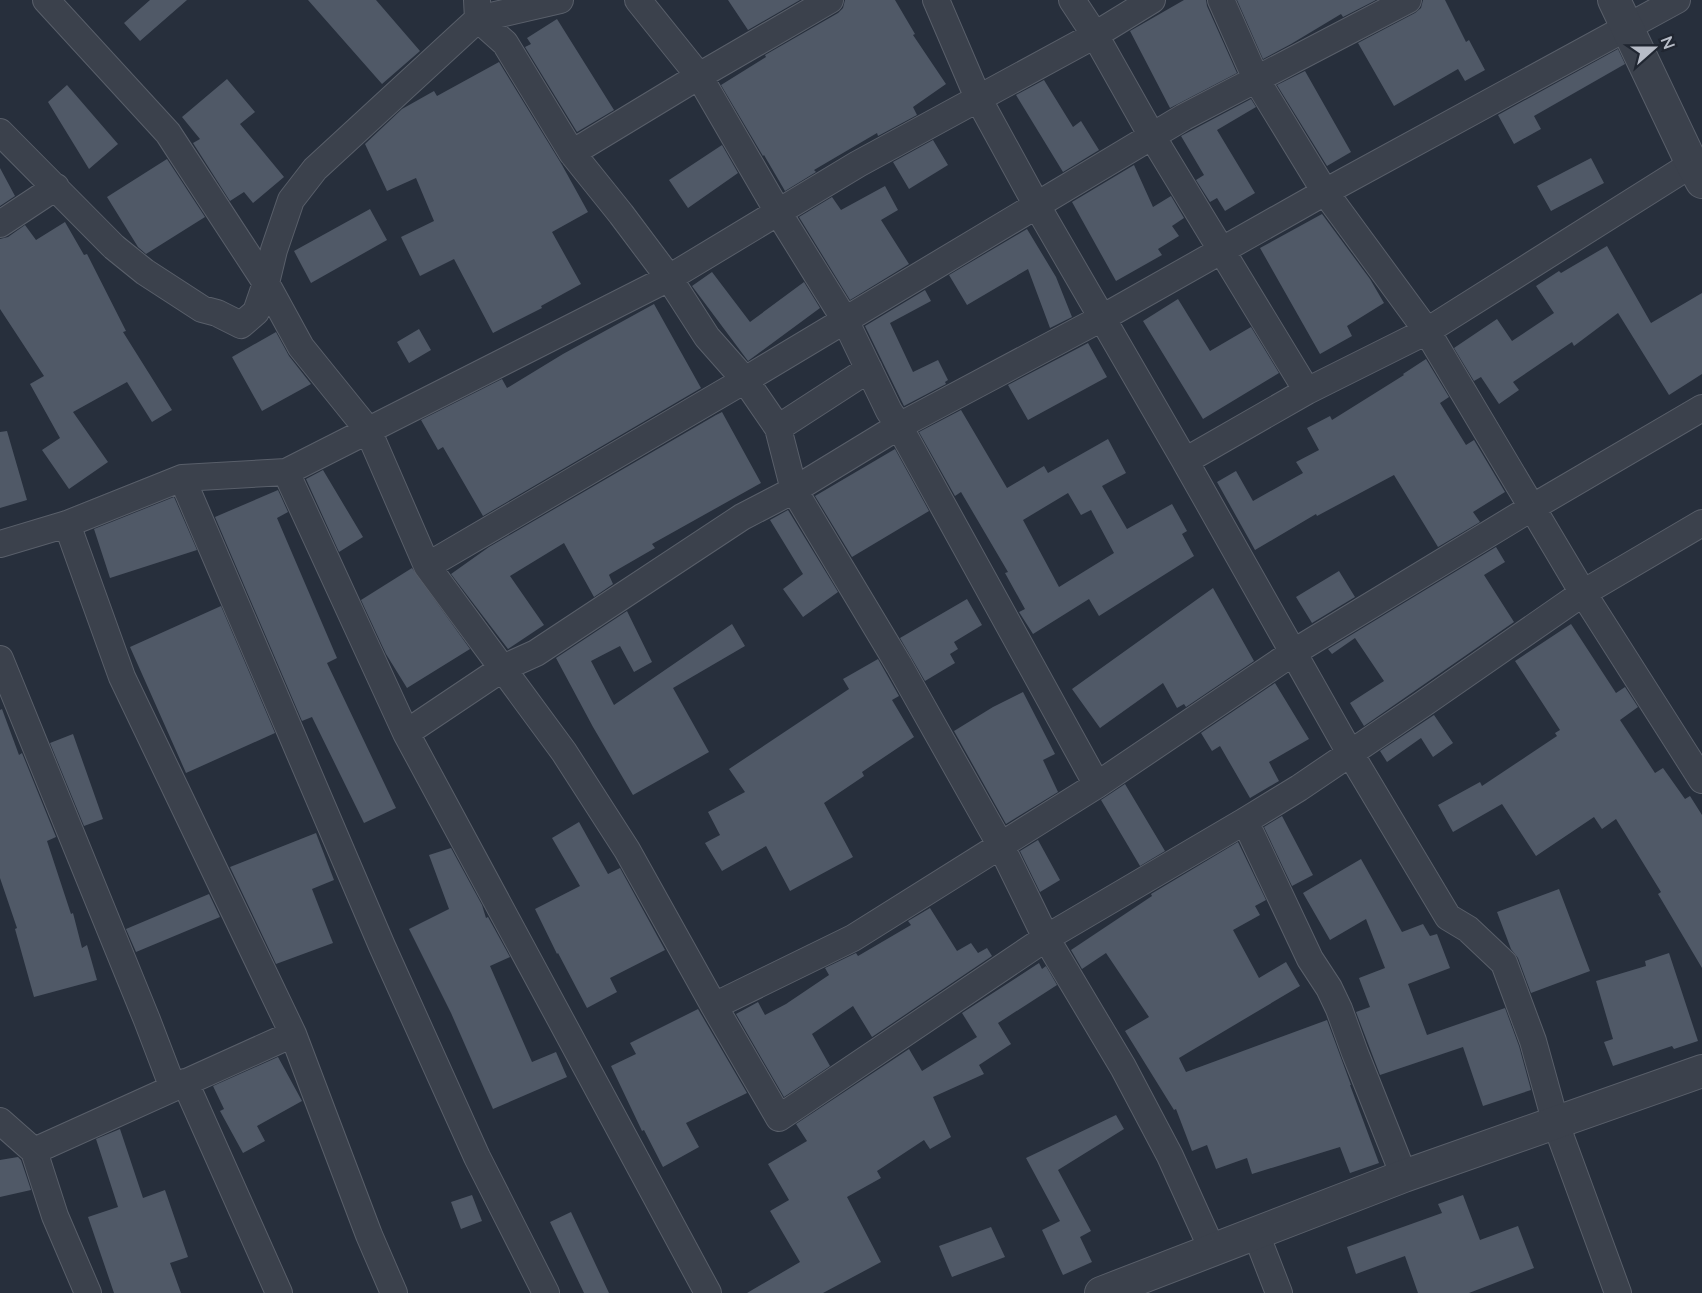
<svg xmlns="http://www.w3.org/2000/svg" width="1702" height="1293" font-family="Lato,sans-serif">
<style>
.building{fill:#505967;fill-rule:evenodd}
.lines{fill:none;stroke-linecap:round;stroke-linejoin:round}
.minor-casing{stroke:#595f6a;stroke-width:28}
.tertiary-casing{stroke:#595f6a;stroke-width:34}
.minor{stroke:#3b414c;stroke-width:26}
.tertiary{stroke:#3b414c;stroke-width:32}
</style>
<rect width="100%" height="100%" fill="#272f3c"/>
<path class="building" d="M150 0H187L140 41 124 23Z
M308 0H376L420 51 382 84Z
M728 0H800L748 30Z
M845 0H895L915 34 913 35 946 84 913 107 917 115 878 136 877 133 814 170 816 172 785 191 764 155 763 156 721 85 766 57 765 55 838 13 843 8Z
M1184 0H1206L1207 6 1237 73 1170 108 1130 31Z
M1237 0H1376L1343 17 1341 14 1291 44 1263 59Z
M1423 0H1445L1466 42 1469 40 1485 70 1465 81 1458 69 1394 106 1358 43 1415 13 1421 8Z
M557 19 614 110 577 132 525 47 531 44 527 38Z
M1618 49 1625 64 1534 116 1541 129 1514 144 1498 115Z
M499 62 562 165 588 212 552 232 581 284 541 306 542 308 493 333 454 259 420 276 401 237 434 221 416 178 387 191 365 144 402 109 434 91 437 96Z
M1305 71 1351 152 1327 166 1277 85Z
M227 79 255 112 240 124 284 177 253 203 244 192 230 201 193 143 200 139 182 117Z
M1044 80 1073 127 1081 121 1099 150 1063 172 1016 95Z
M67 85 118 144 89 169 48 102Z
M1251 99 1256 107 1217 130 1255 193 1225 211 1217 198 1210 202 1196 180 1204 175 1181 136Z
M933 140 948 165 909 189 893 162Z
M722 145 738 173 688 208 669 180Z
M1591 158 1604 183 1551 211 1537 186Z
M167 159 205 217 146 254 138 247 107 197Z
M1134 165 1153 207 1171 196 1184 218 1172 226 1179 236 1158 249 1162 255 1116 281 1072 202Z
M0 168 15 196 0 206Z
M885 186 898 210 881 220 909 264 850 300 799 217 832 197 841 210Z
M370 209 387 240 311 283 294 251Z
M1322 214 1370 279 1384 303 1347 326 1352 336 1320 354 1260 248Z
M65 222 84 255 87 254 126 331 123 332 172 410 152 422 127 382 73 412 108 462 69 489 42 450 60 438 30 384 44 376 0 309V239L8 237 25 225 36 240Z
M1027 229 1056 277 1072 317 1050 328 1028 269 967 305 949 275Z
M1607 246 1651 323 1702 293V374L1669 395 1618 313 1574 346 1572 342 1513 382 1519 390 1499 404 1481 377 1474 381 1454 348 1497 319 1512 341 1554 313 1536 286 1559 271 1561 273Z
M712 272 750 322 804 282 820 308 748 361 692 286Z
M925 290 931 301 890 323 913 372 938 360 948 380 945 382 946 384 904 406 865 326Z
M1178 299 1210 351 1251 327 1279 373 1203 419 1143 321Z
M654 304 701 388 483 516 443 447 438 450 421 420 502 379 507 388 563 354Z
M419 329 431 350 409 363 397 342Z
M276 332 289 356 311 384 262 411 232 357Z
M1088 343 1107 377 1028 420 1008 385Z
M1426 359 1449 397 1440 403 1466 445 1474 440 1505 492 1473 512 1480 522 1438 547 1394 475 1317 516 1316 514 1255 550 1217 482 1236 471 1253 501 1303 473 1296 462 1319 450 1307 428 1330 416 1332 420 1404 375 1403 374Z
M961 410 1007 488 1044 466 1048 473 1108 439 1126 473 1102 486 1127 529 1172 504 1187 531 1182 534 1194 556 1099 616 1089 599 1033 634 1019 612 1025 609 1005 573 1008 572 961 492 955 496 919 432ZM1068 493 1081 515 1091 510 1114 553 1059 587 1023 520Z
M722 412 761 483 652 544 655 548 610 574 609 575 613 584 594 597 564 543 510 576 544 625 508 649 451 574 489 547 716 415Z
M7 431 27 500 0 508V432Z
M895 449 929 511 852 557 815 496Z
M323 470 363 537 339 552 306 479Z
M278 490 288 512 277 518 337 658 327 663 396 808 364 823 312 717 302 721 215 517Z
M174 497 197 550 110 578 94 529Z
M788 510 838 592 803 617 783 589 803 574 770 520Z
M1496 547 1505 562 1484 575 1514 622 1364 726 1350 703 1384 681 1355 638 1332 654 1328 649Z
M412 568 470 649 407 688 386 654 361 600Z
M1339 571 1355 597 1312 623 1296 597Z
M1213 588 1254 661 1186 707 1184 704 1177 708 1163 683 1100 728 1072 689Z
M967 599 982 625 954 642 958 649 950 654 955 663 925 681 900 638Z
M221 606 275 733 186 773 130 647Z
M627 611 652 662 634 672 620 646 591 661 614 705 732 624 745 646 673 688 709 752 633 795 593 727 556 658Z
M1571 624 1616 693 1625 687 1638 707 1620 720 1655 773 1663 768 1685 799 1690 796 1702 815V968L1658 894 1661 892 1616 819 1602 829 1594 817 1536 856 1502 804 1453 832 1438 805 1480 782 1482 786 1557 736 1555 733 1560 730 1515 661Z
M878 659 899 696 892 700 914 737 862 772 864 776 824 803 853 857 790 891 766 846 722 871 705 843 720 835 708 812 745 792 729 769 849 689 843 679Z
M1275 683 1309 739 1269 762 1279 781 1250 798 1220 746 1212 751 1201 733Z
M1023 692 1055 754 1043 760 1058 792 1006 824 954 731 993 707Z
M2 709 19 755 22 753 56 837 47 841 71 914 73 913 82 948 87 945 97 980 34 997 15 929 17 928 0 878V710Z
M1434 715 1453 743 1433 757 1421 738 1387 762 1380 751Z
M73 734 103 819 84 826 50 743Z
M1125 784 1165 851 1140 866 1101 800Z
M1282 816 1313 875 1292 886 1264 827Z
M579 822 608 874 620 868 665 950 610 978 617 992 587 1008 558 953 557 954 535 909 580 886 552 838Z
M316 833 334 880 312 889 333 943 276 964 230 867Z
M1038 840 1060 880 1040 892 1020 851Z
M1238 842 1266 900 1255 906 1260 915 1233 930 1259 978 1286 962 1300 986 1179 1058 1186 1072 1327 1020 1351 1085H1350L1379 1163 1350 1173 1340 1147 1252 1174 1247 1158 1216 1169 1207 1145 1192 1151 1176 1109 1174 1110 1125 1031 1149 1017 1106 953 1082 969 1071 950 1152 896 1151 894Z
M451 848 482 905 486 918 488 917 510 957 490 966 532 1062 556 1052 567 1077 493 1109 451 1013 409 929 449 909 429 855Z
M1361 859 1402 932 1423 924 1430 936 1437 934 1450 968 1408 984 1427 1035 1505 1008 1519 1046 1531 1090 1483 1106 1463 1047 1380 1075 1356 1012 1370 1007 1359 978 1385 968 1366 919 1330 940 1303 893Z
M1559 889 1590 971 1531 993 1518 958 1511 949 1497 912Z
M209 894 220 917 136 952 126 929Z
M930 908 957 951 971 943 978 953 987 948 992 956 872 1037 853 1006 812 1034 830 1066 784 1097 736 1014 758 1002 765 1015 786 1004 829 975 825 968 856 953 858 956 911 925 908 921Z
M1669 953 1698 1041 1674 1049 1672 1046 1613 1066 1604 1042 1613 1039 1596 981 1646 966 1645 961Z
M1039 963 1042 969 1046 966 1057 985 998 1023 1011 1044 979 1065 984 1074 933 1097 951 1137 930 1149 924 1140 877 1171 881 1178 847 1197 881 1262 823 1293H747L800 1262 770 1211 789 1200 768 1164 807 1141 796 1124 909 1049 922 1071 977 1037 962 1013Z
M698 1009 747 1093 686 1123 699 1147 663 1167 644 1130 642 1131 611 1066 636 1054 630 1043Z
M278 1057 302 1101 257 1126 265 1141 243 1153 220 1111 224 1109 213 1086Z
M1116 1115 1124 1129 1058 1170 1091 1231 1080 1237 1092 1262 1063 1275 1042 1230 1060 1221 1026 1158Z
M120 1129 143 1198 165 1190 188 1257 170 1263 181 1293H114L88 1217 118 1207 96 1139Z
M18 1157 21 1160 31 1190 0 1197V1160Z
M472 1195 482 1221 461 1229 451 1202Z
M1463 1195 1480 1240 1518 1226 1534 1268 1469 1293H1418L1405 1256 1356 1274 1347 1247 1442 1213 1438 1204Z
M571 1212 609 1293H584L550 1222Z
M991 1227 1005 1257 952 1277 939 1246Z"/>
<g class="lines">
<defs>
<path id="minor" d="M46 0 168 133 266 283 301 347 368 430 427 566 564 752 627 850 714 1006 779 1118 1046 938 1245 821 1299 788 1423 704 1583 593 1702 523
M477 0 478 19 505 43 572 153 621 214 669 278 707 337 745 380 778 428 794 490 899 665 1001 846 1046 938 1123 1067 1170 1156 1212 1249
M638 0 699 76 778 212 845 320 889 411 899 426 1097 785
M936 0 978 98 1036 204 1185 461 1307 391 1427 331 1692 164
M1072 0 1095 35 1152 136 1307 391
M1221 0 1256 79 1325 192 1427 331 1583 593 1702 780
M0 132 114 247 145 272 202 309 217 313 241 325 256 312 266 283 274 250 291 200 315 169 478 19 560 0
M572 153 699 76 830 0
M0 224 56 187
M778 428 869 369
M1185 461 1350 753 1448 917 1468 929 1504 963 1533 1041 1556 1124 1618 1293
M286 472 406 733 708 1293
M182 478 382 946 477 1157 546 1293
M67 524 122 677 293 1034 369 1235 394 1293
M0 544 67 524 182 478 286 472 669 278 858 164 1095 35 1152 0
M427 566 745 380 1184 117 1408 0
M0 659 147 1020 173 1088
M406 733 503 668 536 653 742 517 794 490 899 426 1102 318 1325 192 1677 0
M1245 821 1310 959 1329 988 1339 1009 1355 1053 1404 1176
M714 1006 853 938 1097 785 1294 652 1533 507 1702 408
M185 1082 279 1293
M0 1121 34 1151 55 1216 88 1293
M34 1151 293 1034
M1256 1234 1279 1293"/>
<path id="tertiary" d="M1614 0 1692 164 1702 182
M1101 1293 1404 1176 1702 1071"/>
</defs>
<use href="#minor" class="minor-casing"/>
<use href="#tertiary" class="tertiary-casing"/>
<use href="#minor" class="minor"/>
<use href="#tertiary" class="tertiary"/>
</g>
<g transform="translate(1654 48) rotate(69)" stroke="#202631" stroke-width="4.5" paint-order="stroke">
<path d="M0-4.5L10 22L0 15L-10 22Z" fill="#b7bcc7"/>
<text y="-9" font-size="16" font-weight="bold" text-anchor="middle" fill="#b7bcc7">N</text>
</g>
</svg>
